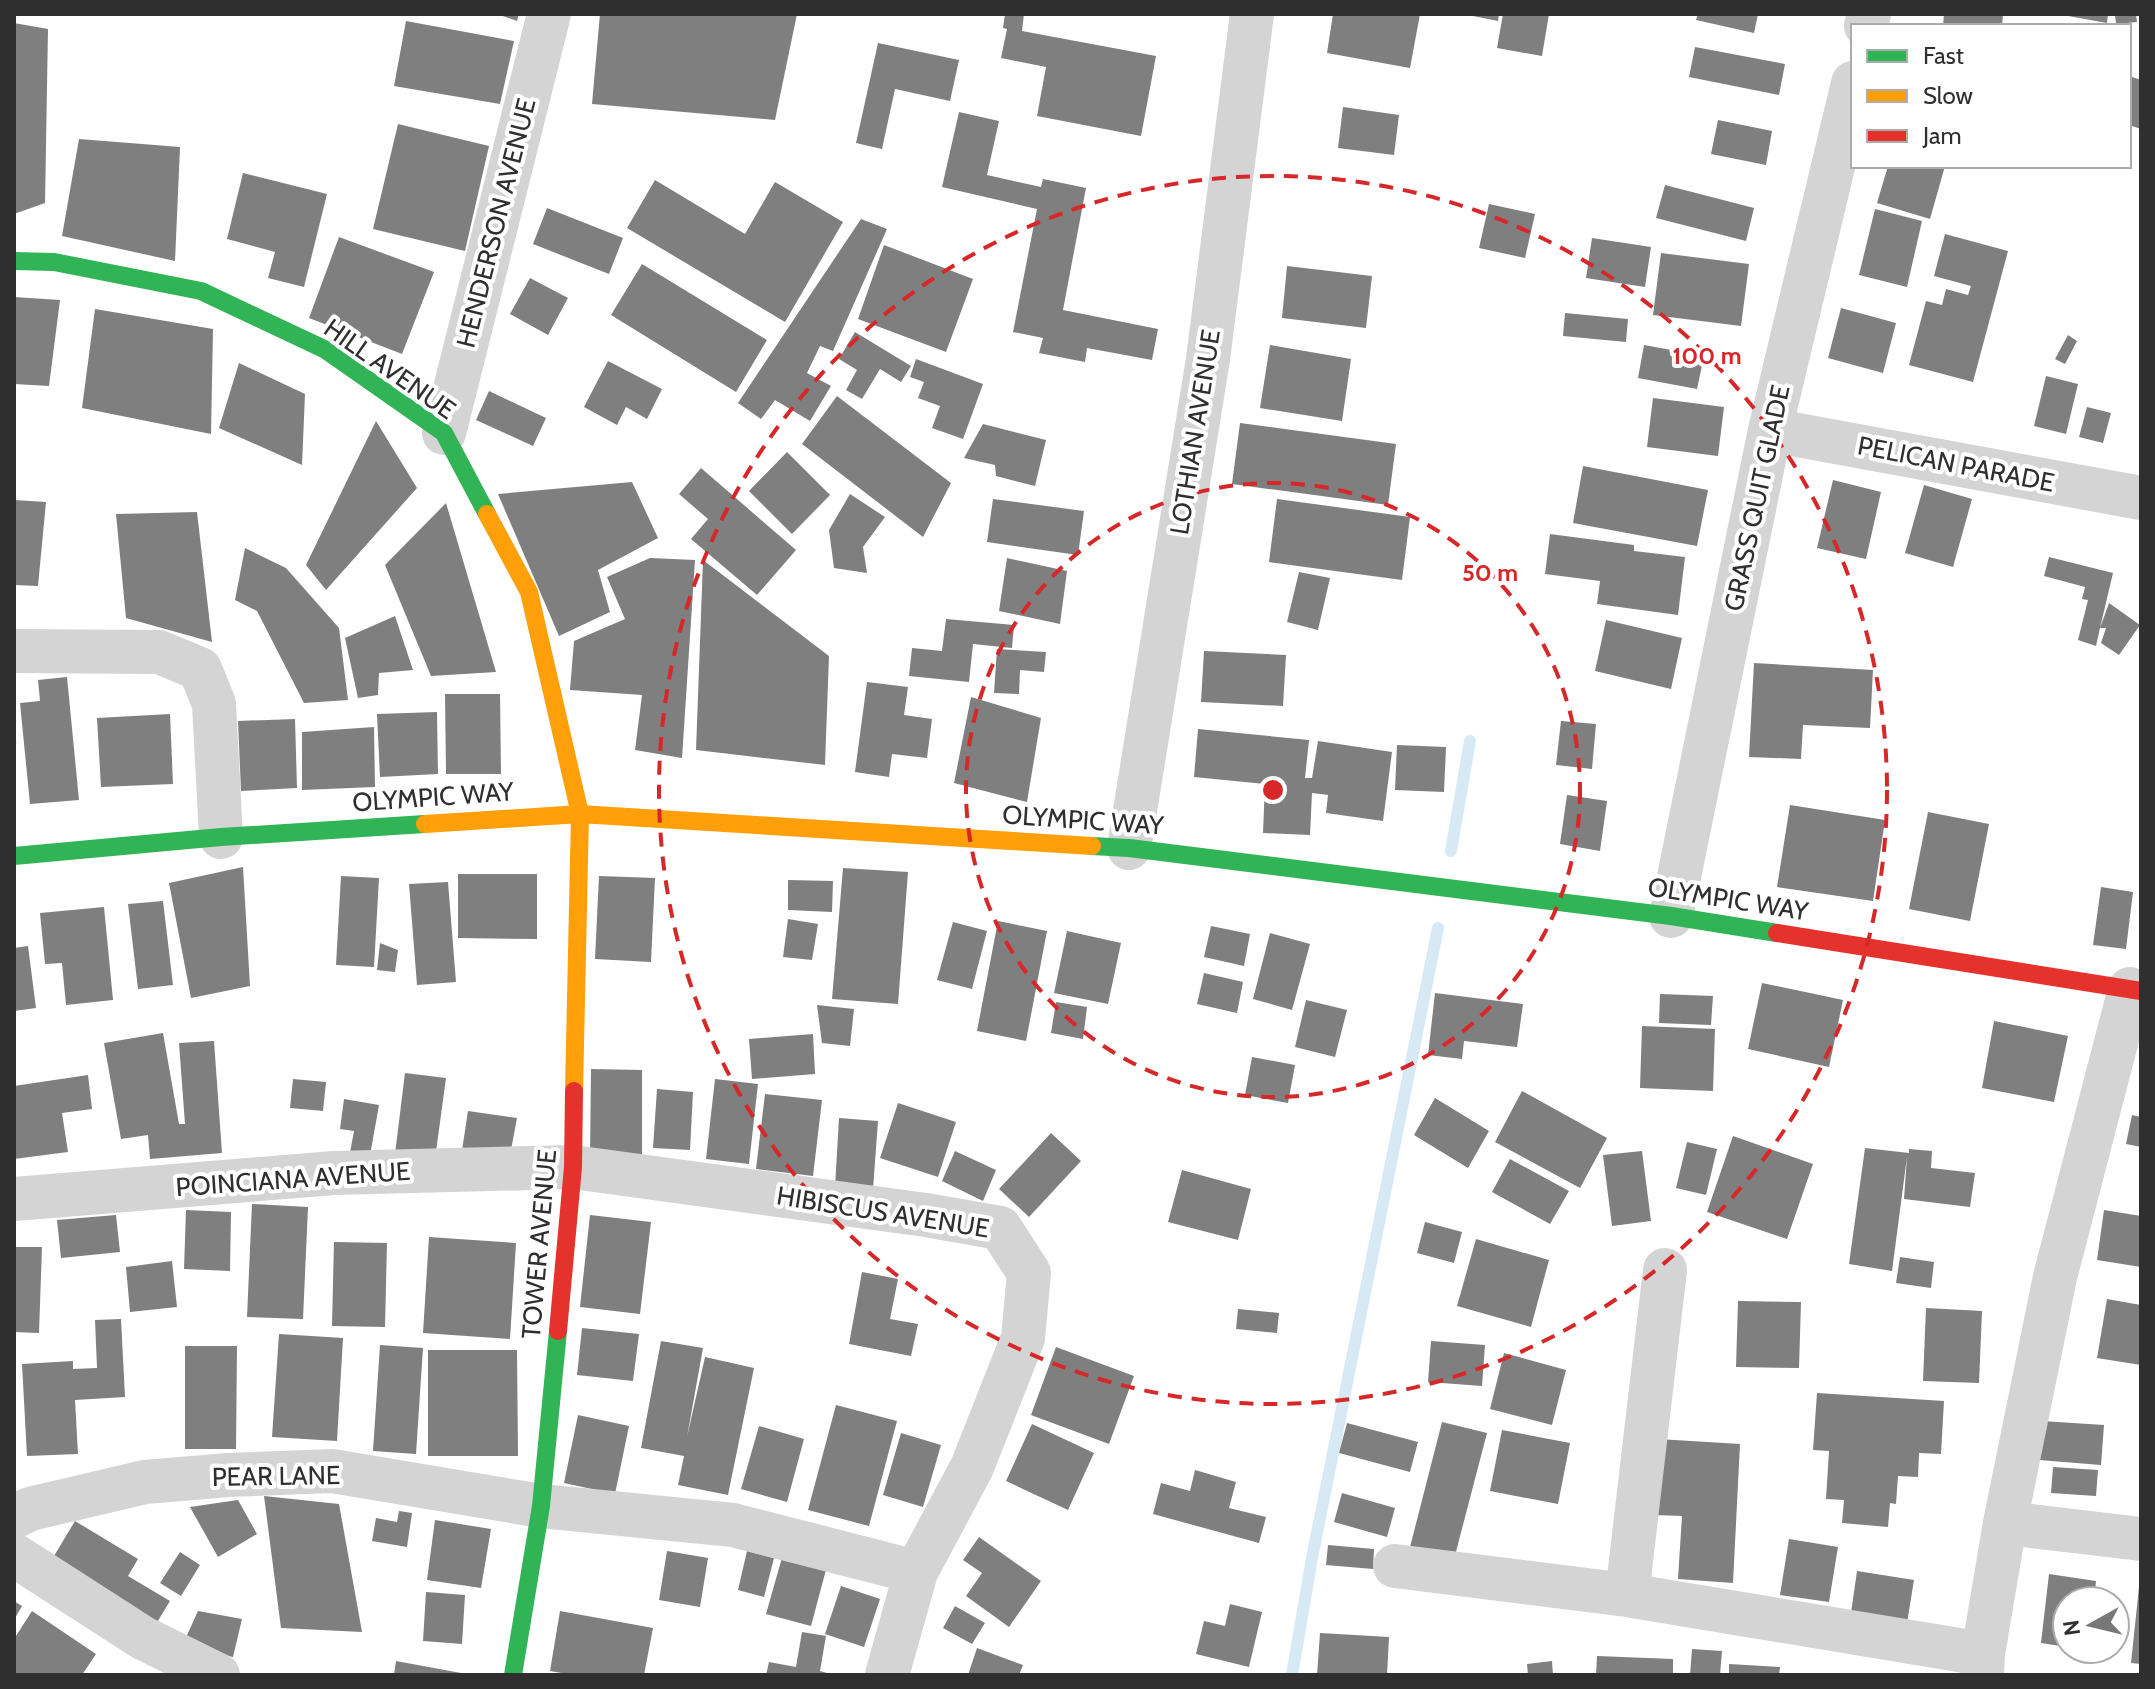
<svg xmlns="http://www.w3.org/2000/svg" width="2155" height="1689" font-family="Cabin,sans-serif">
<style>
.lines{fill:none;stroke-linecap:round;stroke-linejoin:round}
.stream{stroke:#d6e9f4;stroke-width:12}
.building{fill:#7f7f7f}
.street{stroke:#d4d4d4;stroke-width:44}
.fast{stroke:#30b455;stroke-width:18}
.slow{stroke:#ff9f0a;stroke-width:18}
.jam{stroke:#e5322d;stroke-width:18}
.ring{fill:none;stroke:#d62828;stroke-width:4;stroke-dasharray:14 10}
.labels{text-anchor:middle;stroke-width:8;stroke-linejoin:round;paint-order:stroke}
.street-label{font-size:26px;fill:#2f2f2f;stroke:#fff}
.centre{fill:#d62828;stroke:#fff;stroke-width:4}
.ring-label{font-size:24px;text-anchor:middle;font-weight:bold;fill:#d62828;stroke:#fff;stroke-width:8;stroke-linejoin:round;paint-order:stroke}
</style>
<rect width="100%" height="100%" fill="#fff"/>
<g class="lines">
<path class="stream" d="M1451 851 1470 741
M1292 1675 1312 1558 1438 928"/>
</g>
<path class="building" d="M497 14H519L517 21Z
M600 14H797L775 120 592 104Z
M1005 14H1024L1022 31 1156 56 1141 136 1037 116 1046 67 1001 58 1007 29 1003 28Z
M1333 14H1420L1410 68 1327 53Z
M1463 14H1499L1498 21Z
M1503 14H1549L1542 56 1497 48Z
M1698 14H1758L1754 33 1696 20Z
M1944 14H2003L2002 26H1943Z
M2057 14H2108L2107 23Z
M2115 14H2136L2137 22 2116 24Z
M406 21 514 41 500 104 394 86Z
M14 23 48 29 45 203 14 214Z
M878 43 959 60 950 101 895 89 882 149 856 143Z
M1695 47 1785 64 1779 95 1689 77Z
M2129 76 2141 80V129L2129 125Z
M1343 107 1399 115 1394 155 1338 148Z
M959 112 999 121 987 175 1041 187 1043 179 1086 188 1063 310 1158 329 1152 360 1087 348 1085 362 1039 353 1043 338 1013 332 1037 209 942 187Z
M1718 120 1772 131 1766 165 1711 154Z
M398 124 489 146 465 251 373 229Z
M79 139 180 147 175 261 62 236Z
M1888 166H1945L1930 219 1877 203Z
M243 173 327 194 304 287 268 278 275 252 227 239Z
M655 180 745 234 775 182 843 222 785 322 627 228Z
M1665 185 1754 208 1746 241 1656 218Z
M1489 204 1535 214 1525 258 1479 248Z
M547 208 623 238 609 274 533 244Z
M1875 209 1922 221 1907 287 1859 275Z
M861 219 887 229 833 351 820 346 807 373 831 386 810 421 775 400 761 419 738 403Z
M1945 234 2008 251 1973 382 1909 365 1926 301 1942 305 1946 289 1968 295 1971 286 1934 276Z
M339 237 434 272 402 354 309 318Z
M1592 238 1651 247 1645 287 1586 278Z
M884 245 973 279 946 352 858 319Z
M1661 253 1749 264 1741 326 1653 315Z
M642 264 767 340 736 392 611 315Z
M1287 266 1372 276 1366 328 1282 318Z
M530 278 568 298 548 335 510 314Z
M14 297 60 300 49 386 14 384Z
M1841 308 1896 323 1883 373 1828 358Z
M95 309 213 329 211 434 82 408Z
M1565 313 1628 319 1626 342 1563 336Z
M855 332 911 366 901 382 880 369 862 399 846 390 857 370 839 359Z
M2068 335 2077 341 2065 364 2055 359Z
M1270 345 1351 359 1342 421 1260 408Z
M1644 345 1704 356 1697 389 1638 378Z
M916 359 983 384 963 439 932 428 940 406 918 398 924 382 910 377Z
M608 361 662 389 647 419 626 407 617 425 584 407Z
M239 363 305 394 302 465 219 428Z
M2046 376 2078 384 2066 434 2034 426Z
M489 391 546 418 533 446 476 420Z
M837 396 951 483 923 537 802 444Z
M1653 398 1724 407 1718 456 1647 447Z
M2087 407 2111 413 2103 443 2079 437Z
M376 421 417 488 326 590 306 565Z
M1240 423 1396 444 1388 505 1232 484Z
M983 424 1046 440 1035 486 996 476 995 465 964 458Z
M787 452 830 495 792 534 749 491Z
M1583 466 1708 490 1697 546 1573 523Z
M701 468 796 550 757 595 691 539 708 519 679 494Z
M1833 480 1881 492 1866 559 1817 548Z
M632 482 658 538 598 570 610 612 559 636 498 494Z
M1924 485 1972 499 1953 567 1905 553Z
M850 494 885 517 863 547 867 573 834 568 829 530Z
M993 499 1084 511 1078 555 987 542Z
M1277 499 1410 517 1402 580 1269 562Z
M14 500 46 502 38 586 14 585Z
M446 503 496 672 431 676 385 565Z
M197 512 212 642 126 618 116 514Z
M1550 534 1634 545V551L1685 557 1678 615 1597 604 1600 581 1545 574Z
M245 548 286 568 339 628 348 700 304 703 257 611 235 600Z
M2049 557 2113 573 2100 628 2109 603 2140 625 2119 655 2101 643 2106 628H2100L2096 646 2078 640 2088 600 2082 599 2085 587 2044 576Z
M650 558 695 560 682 758 635 750 642 695 570 690 574 641 625 619 607 577Z
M1007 558 1067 571 1060 624 999 611Z
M703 560 829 656 825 765 696 750Z
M1299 572 1330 578 1318 630 1287 622Z
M395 616 413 670 379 673 378 695 358 698 345 638Z
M946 619 1014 625 1012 648 973 644 969 682 909 676 912 648 942 651Z
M1606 620 1682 638 1671 689 1595 671Z
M997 649 1046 652 1044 672 1020 670 1019 694 994 693Z
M1204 651 1286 655 1283 706 1201 702Z
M1754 663 1873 670 1870 728 1803 725 1801 759 1749 757Z
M67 677 79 800 30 804 20 703 40 701 38 680Z
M867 682 908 687 904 715 932 719 927 758 892 754 889 777 855 772Z
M445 694H500L501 774H446Z
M971 697 1041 718 1027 802 954 783Z
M437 712 438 774 380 777 377 714Z
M170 714 173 784 101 787 97 718Z
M295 719 297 788 241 791 238 721Z
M1561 721 1596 724 1592 769 1556 765Z
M374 727 375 787 302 790V732Z
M1198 729 1309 740 1305 778H1312L1318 741 1392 752 1383 821 1326 813 1328 795 1312 793 1310 835 1263 833 1265 784 1194 777Z
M1397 745 1446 747 1444 792 1395 790Z
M1567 795 1607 801 1600 851 1560 844Z
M1790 805 1885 820 1873 901 1777 887Z
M1928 812 1989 824 1970 921 1909 909Z
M243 867 250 986 191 998 169 883Z
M843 868 908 872 898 1004 832 999Z
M458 874H537V939L458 938Z
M341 876 379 878 374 967 336 965Z
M599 876 655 878 651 962 595 959Z
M788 880 833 881 832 912 788 910Z
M448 882 456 982 417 985 409 884Z
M2101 887 2133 892 2126 949 2093 945Z
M163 901 173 985 138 989 128 904Z
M104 907 113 1000 66 1005 62 963 45 964 40 913Z
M788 919 818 924 812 960 783 957Z
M998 921 1047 931 1026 1041 977 1031Z
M953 922 987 931 972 989 937 980Z
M1211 926 1250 934 1244 966 1204 957Z
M1067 931 1121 943 1108 1004 1054 993Z
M1270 933 1310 944 1292 1010 1253 999Z
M380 943 398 950 395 972 377 970Z
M28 946 36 1008 14 1011V948Z
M1204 973 1243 982 1237 1013 1197 1004Z
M1762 983 1843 1000 1829 1067 1748 1049Z
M1435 993 1523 1004 1517 1047 1464 1041 1462 1059 1428 1055Z
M1660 994 1713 996 1711 1025 1659 1023Z
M1306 1000 1347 1010 1335 1057 1295 1047Z
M1056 1002 1087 1007 1083 1039 1051 1033Z
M817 1005 854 1009 850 1046 822 1043Z
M1994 1021 2068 1036 2054 1102 1982 1088Z
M1642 1026 1715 1029 1713 1091 1640 1088Z
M163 1033 179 1124H185L179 1043 214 1041 222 1153 150 1159 148 1135 121 1139 104 1043Z
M813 1034 815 1074 752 1079 749 1039Z
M1252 1057 1295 1065 1288 1103 1245 1095Z
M591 1069 642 1070V1159H590Z
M405 1073 446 1078 435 1159 395 1154Z
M88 1075 92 1109 62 1113 68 1152 14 1159V1086Z
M293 1079 326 1082 323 1111 290 1108Z
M715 1079 758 1084 749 1164 706 1159Z
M657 1089 693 1092 690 1150 653 1148Z
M1522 1091 1607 1138 1580 1188 1495 1142Z
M765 1094 822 1100 813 1176 756 1169Z
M1435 1098 1489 1131 1468 1168 1414 1135Z
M344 1099 379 1105 369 1161 349 1158 354 1131 340 1129Z
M898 1103 956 1122 938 1177 880 1158Z
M468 1111 517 1118 508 1166 461 1157Z
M2132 1115 2141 1117V1147L2126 1144Z
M839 1118 878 1121 873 1189 835 1187Z
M1051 1133 1081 1161 1029 1217 999 1189Z
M1733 1136 1813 1164 1787 1239 1707 1212Z
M1687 1142 1717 1149 1706 1195 1676 1188Z
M1865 1148 1909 1153V1149L1932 1151 1931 1168 1975 1173 1970 1207 1904 1199 1907 1157 1892 1271 1849 1264Z
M955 1151 996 1170 983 1201 942 1181Z
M1642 1151 1651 1221 1612 1226 1603 1155Z
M1510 1159 1569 1191 1550 1224 1492 1192Z
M1182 1170 1251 1189 1238 1240 1168 1222Z
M252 1204 308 1207 303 1319 247 1317Z
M186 1210 231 1212 230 1271 184 1269Z
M2104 1210 2141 1216V1267L2097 1260Z
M116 1215 120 1252 61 1258 57 1220Z
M590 1215 651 1222 640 1314 580 1307Z
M1425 1222 1462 1232 1454 1263 1417 1253Z
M429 1237 516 1243 510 1339 423 1333Z
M1476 1239 1549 1260 1531 1327 1457 1306Z
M334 1242 387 1243 385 1327 332 1326Z
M14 1247H42L39 1333 14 1332Z
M1900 1257 1934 1262 1931 1288 1896 1283Z
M172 1261 177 1307 130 1312 126 1267Z
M862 1272 898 1279 890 1319 918 1324 911 1356 849 1344Z
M2107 1299 2141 1305V1365L2097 1358Z
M1738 1301 1801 1302 1799 1368 1736 1367Z
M1926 1308 1982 1311 1979 1383 1923 1381Z
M1238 1309 1279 1313 1277 1333 1236 1329Z
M121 1319 125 1397 75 1400 78 1454 27 1456 22 1364 73 1361V1369L97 1368 95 1320Z
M582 1328 639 1334 633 1381 577 1375Z
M279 1334 343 1338 337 1441 272 1437Z
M661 1341 703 1348 687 1437 705 1357 754 1368 728 1495 678 1485 684 1456 641 1448Z
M1431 1341 1485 1345 1482 1386 1428 1382Z
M380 1345 423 1348 416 1454 373 1451Z
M185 1346H237L236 1449H185Z
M1056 1347 1134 1376 1109 1444 1031 1415Z
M428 1350H517L518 1456H428Z
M1504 1353 1566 1370 1552 1425 1490 1409Z
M1817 1393 1944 1401 1941 1454 1919 1453 1918 1477 1898 1476 1896 1504 1890 1503 1888 1527 1842 1523 1844 1500 1826 1499 1829 1451 1813 1450Z
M836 1405 897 1421 869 1526 808 1510Z
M578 1415 629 1426 615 1494 564 1483Z
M2042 1421 2104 1425 2101 1465 2039 1460Z
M1442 1422 1487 1433 1452 1567 1408 1555Z
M1347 1423 1418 1442 1410 1472 1339 1453Z
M1032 1424 1094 1453 1068 1510 1006 1481Z
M759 1426 804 1439 787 1502 741 1489Z
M1502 1430 1570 1443 1558 1504 1490 1491Z
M901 1433 941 1445 923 1507 883 1495Z
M1658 1439 1740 1444 1733 1583 1678 1579 1682 1516 1654 1515Z
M2053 1467 2098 1470 2096 1496 2051 1493Z
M1195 1470 1236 1482 1229 1508 1266 1517 1259 1543 1153 1514 1161 1483 1190 1491Z
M1342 1493 1395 1508 1387 1537 1334 1522Z
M264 1496 339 1504 362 1632 281 1628Z
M238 1500 257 1534 218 1557 190 1507Z
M399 1511 412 1513 407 1547 372 1541 376 1518 397 1522Z
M435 1520 491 1529 481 1588 427 1580Z
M75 1521 138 1559 128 1576 170 1601 156 1624 51 1561Z
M979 1537 1041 1581 1009 1627 966 1596 982 1573 963 1560Z
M1789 1539 1838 1547 1829 1602 1780 1595Z
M1328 1545 1374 1549 1373 1569 1326 1565Z
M667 1551 708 1558 700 1607 659 1600Z
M747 1551 774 1558 764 1597 738 1590Z
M180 1552 200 1565 181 1596 160 1583Z
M783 1554 827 1566 811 1626 766 1614Z
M1857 1571 1914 1580 1907 1623 1851 1613Z
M2049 1574 2096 1581 2094 1601H2067V1647L2041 1643Z
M841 1586 880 1599 864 1647 825 1634Z
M2139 1587H2141V1664L2131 1663Z
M426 1592 465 1595 462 1644 423 1641Z
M14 1601 22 1606 14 1620Z
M1230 1604 1262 1612 1249 1667 1196 1654 1204 1621 1225 1626Z
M955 1606 985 1623 972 1644 943 1628Z
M32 1611 96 1654 82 1675H14V1639Z
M198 1611 242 1619 233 1657 183 1644Z
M560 1611 653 1628 644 1675H573L550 1671Z
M802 1632 826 1636 820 1671 834 1675H766L769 1662 796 1667Z
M1320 1633 1389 1637 1387 1675H1317Z
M977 1648 1023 1665 1019 1675H968Z
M1692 1649 1722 1651 1720 1675H1690Z
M1597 1656 1673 1659V1675H1596Z
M396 1661 461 1673V1675H394Z
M1552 1661 1553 1675H1528L1527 1664Z
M1729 1664 1780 1667 1779 1675H1729Z"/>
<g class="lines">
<path class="street" d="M1866 26 1869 14
M1770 430 2141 498
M444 433 549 14
M14 651 159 652 200 669 214 704 221 837
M1129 848 1208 359 1252 14
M1671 916 1770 430 1853 83
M14 1199 334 1173 573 1167 926 1215 1000 1228 1029 1273 1023 1338 972 1467 916 1572 887 1675
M1665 1270 1627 1595 1983 1654
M14 1517 30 1509 145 1482 228 1475 332 1471 541 1506 733 1525 916 1572
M2005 1523 2141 1539
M14 1555 143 1638 218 1675
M1395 1566 1627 1595
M1982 1675 1983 1654 2005 1523 2055 1277 2130 989"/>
<path class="fast" d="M14 261 54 262 201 291 324 349 444 433 487 514
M1092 846 1129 848 1671 916 1777 933
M14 856 221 837 425 824
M513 1675 541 1506 558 1331"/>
<path class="slow" d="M487 514 529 592 580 814 574 1091
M425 824 580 814 1092 846"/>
<path class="jam" d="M1777 933 2141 991
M558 1331 573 1167 574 1091"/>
</g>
<g class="ring">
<circle cx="1273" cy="790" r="307"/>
<circle cx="1273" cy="790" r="614"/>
</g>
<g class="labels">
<g class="street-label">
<text transform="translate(496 223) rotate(-76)" y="9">HENDERSON AVENUE</text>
<text transform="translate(390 369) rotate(35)" y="9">HILL AVENUE</text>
<text transform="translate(1195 432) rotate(-81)" y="9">LOTHIAN AVENUE</text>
<text transform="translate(1956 464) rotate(11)" y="9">PELICAN PARADE</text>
<text transform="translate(1757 498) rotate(-78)" y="9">GRASS QUIT GLADE</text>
<text transform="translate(433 797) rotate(-4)" y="9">OLYMPIC WAY</text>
<text transform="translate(1083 820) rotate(4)" y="9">OLYMPIC WAY</text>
<text transform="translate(1728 899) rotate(9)" y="9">OLYMPIC WAY</text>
<text transform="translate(293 1179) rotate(-4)" y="9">POINCIANA AVENUE</text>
<text transform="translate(883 1212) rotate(9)" y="9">HIBISCUS AVENUE</text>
<text transform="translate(539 1244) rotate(-85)" y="9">TOWER AVENUE</text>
<text transform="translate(276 1476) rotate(-1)" y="9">PEAR LANE</text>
</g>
</g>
<circle cx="1273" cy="790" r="12" class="centre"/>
<g class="ring-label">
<text x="1707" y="364">100 m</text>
<text x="1490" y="581">50 m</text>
</g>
<rect width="2155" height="1689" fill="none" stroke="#2f2f2f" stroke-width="32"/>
<rect x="1851" y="24" width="280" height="144" fill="#ffffff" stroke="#acacac" stroke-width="2"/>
<rect x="1867" y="50" width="40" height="12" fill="#30b455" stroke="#acacac" stroke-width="2"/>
<text x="1923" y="64" font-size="24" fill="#2f2f2f">Fast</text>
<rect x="1867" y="90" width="40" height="12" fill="#ff9f0a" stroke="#acacac" stroke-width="2"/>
<text x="1923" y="104" font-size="24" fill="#2f2f2f">Slow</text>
<rect x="1867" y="130" width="40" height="12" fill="#e5322d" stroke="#acacac" stroke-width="2"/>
<text x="1923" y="144" font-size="24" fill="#2f2f2f">Jam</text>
<g transform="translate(2091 1625) rotate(262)"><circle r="38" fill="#ffffff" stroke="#acacac" stroke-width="2"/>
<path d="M0-6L14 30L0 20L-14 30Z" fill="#787878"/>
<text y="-12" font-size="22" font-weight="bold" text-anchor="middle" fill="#2f2f2f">N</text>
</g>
</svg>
